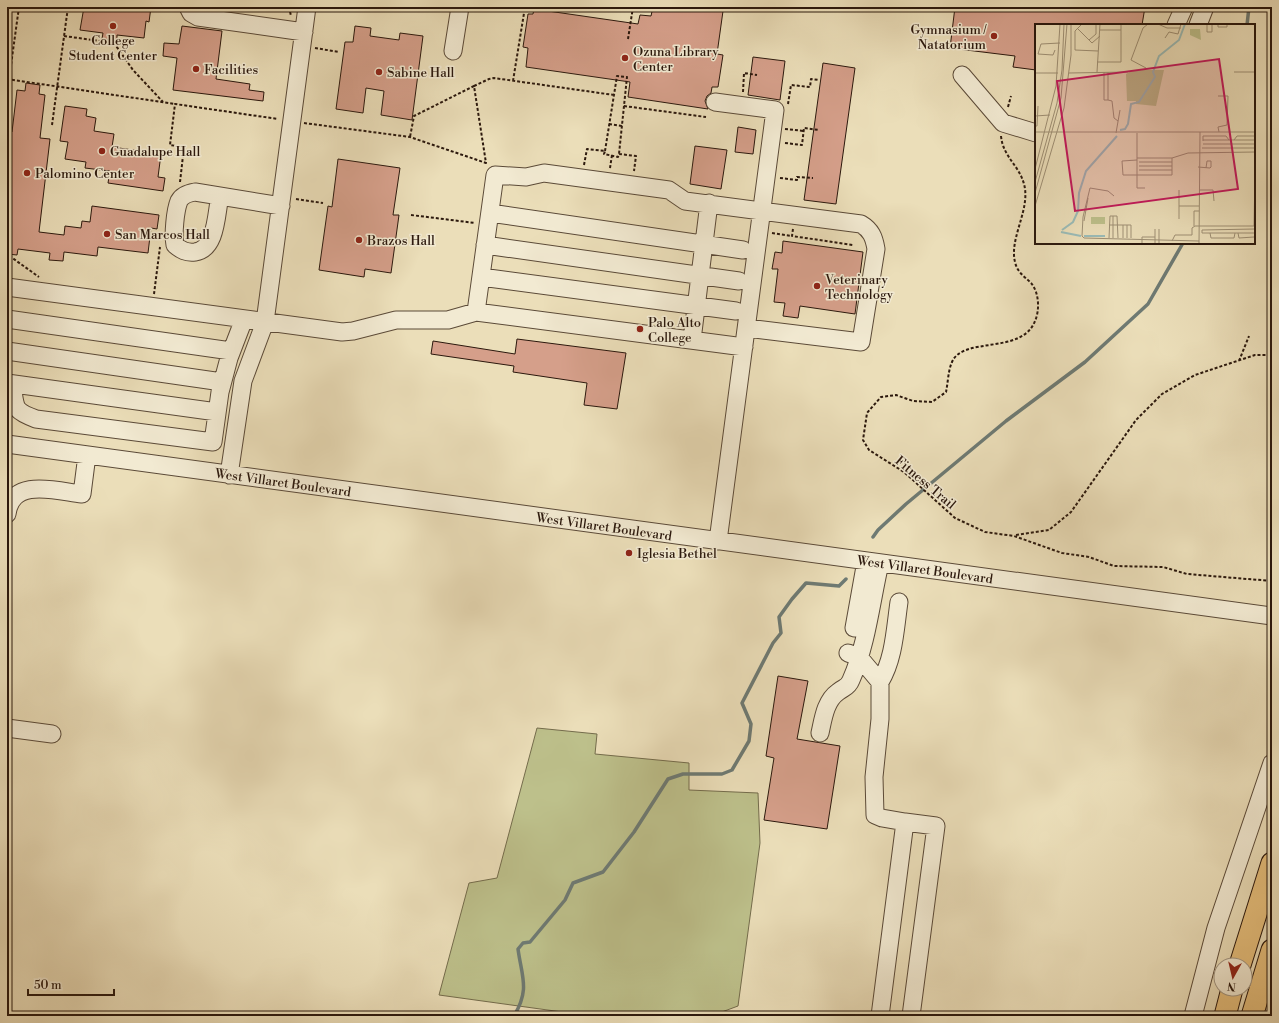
<svg xmlns="http://www.w3.org/2000/svg" width="1279" height="1023" font-family="'Libre Bodoni',serif">
<style>
.green{fill:#bdc08b;stroke:#746c4c}
.lines{fill:none;stroke-linecap:round;stroke-linejoin:round}
.stream{stroke:#6e7a73;stroke-width:3.5}
.building{fill:#d59f8a;stroke:#2b180d}
.minor-casing{stroke:#5b4a38;stroke-width:19}
.major-casing{stroke:#2b180d;stroke-width:23}
.path{stroke:#2b180d;stroke-width:2;stroke-dasharray:3 2;stroke-linecap:butt}
.minor{stroke:#f2ead2;stroke-width:17}
.major{stroke:#e6bf7c;stroke-width:21}
.poi-dot{fill:#8f2418;stroke:#f2ead2;stroke-width:1.5}
.labels{text-anchor:middle;stroke-width:3;stroke-linejoin:round;paint-order:stroke}
.poi-label{font-size:13px;fill:#2b180d;stroke:#f2ead2;text-anchor:start}
.street-label{font-size:13px;fill:#2b180d;stroke:#f2ead2}
.inset-river{fill:none;stroke:#9abbb7;stroke-width:2}
.inset-road{fill:none;stroke:#9e8f74;stroke-width:1}
.view{fill:#c2185b;fill-opacity:0.15;stroke:#c2185b;stroke-width:2}
.inset-edge{fill:none;stroke:#2b180d;stroke-width:2}
</style>
<rect width="100%" height="100%" fill="#ebdeb9"/>
<filter id="stains"><feTurbulence type="fractalNoise" baseFrequency=".005" numOctaves="4"/><feColorMatrix values="0 0 0 0 .2 0 0 0 0 .09 0 0 0 0 .02 0 0 0 .5 -.17"/></filter>
<radialGradient id="worn" r=".72"><stop offset=".6" stop-color="#630" stop-opacity="0"/><stop offset="1" stop-color="#630" stop-opacity=".3"/></radialGradient>
<path class="green" d="M537 728 597 734 595 754 689 763V790L758 793 760 843 738 1006 711 1016H591L439 995 469 883 497 878Z"/>
<g class="lines">
<path class="stream" d="M1247 25 1249 7
M873 537 878 530 906 504 1006 421 1085 362 1148 304 1183 243
M514 1016C530 989 522 978 518 949L523 943 530 942 565 900 573 883 603 872 634 832 668 779 683 774H722L732 770 749 741 751 724 742 703 773 643 781 633 779 617 792 599 806 583 839 586 846 579"/>
</g>
<path class="building" d="M84 7H151L149 22 146 21 144 38 117 35V41L102 39 103 33 80 30Z
M653 7H695L723 11 717 54 723 55 718 87H712L711 93 707 96 705 101 708 109 628 97 630 82 526 67 528 48 523 47 528 14H533L534 9 638 24 640 15 651 16Z
M955 7H1145L1142 25H1036V70L1013 67 1015 56 950 48Z
M182 26 222 31 216 79 250 84 249 90 264 92 263 101 173 90 177 58 163 56 164 43 179 44Z
M355 26 371 28 370 36 399 40 400 33 423 36 412 120 381 115 384 91 366 88 363 113 336 109 345 42H353Z
M753 57 785 61 780 100 748 95Z
M823 63 855 68 836 204 804 200Z
M26 83 40 85 39 94 45 95 40 138 50 139 39 232 64 235 65 226 81 228 82 221 90 222 92 206 159 215 157 229 151 228 148 253 98 247 97 256 64 252 63 261 49 260 50 253 18 249 17 255 7 254V132H12L17 90 25 91Z
M65 106 87 109 86 116 96 118 94 131 114 134 112 147 161 154 158 177 165 178 163 191 108 183 110 171 85 168 86 162 65 159 68 142 60 141Z
M738 127 756 130 753 154 735 152Z
M695 146 727 150 721 189 690 184Z
M338 159 400 168 393 215H399L391 273 365 269 364 277 319 270 328 206 332 207Z
M783 241 863 252 855 314 800 306 798 318 783 316 785 303 774 302 778 269H772L775 252 782 253Z
M517 339 626 353 617 409 584 405 587 383 513 372 514 366 431 354 433 341 515 354Z
M778 676 808 681 797 739 840 746 827 829 764 820 774 758 766 756Z"/>
<g class="lines">
<defs>
<path id="minor" d="M188 7 191 13 198 17 304 32
M1176 25 1184 7
M1198 25 1205 7
M453 51 460 7
M962 75 1003 123 1036 133
M715 102 775 110 718 541
M220 196C216 213 217 249 195 252 186 253 181 250 175 245 173 235 175 211 179 201 182 195 189 193 195 192L281 206
M490 213 743 250
M485 245 739 281
M481 277 736 311
M7 287 342 332 353 331 396 320H448L476 312 744 347
M476 312 495 175 526 177 544 173 669 190 685 201 861 224C871 230 874 237 876 249L861 342 747 328
M7 319 231 351
M692 340 709 203
M7 351 222 382
M7 383 217 412
M12 384C16 408 12 410 36 419L213 442 220 392 229 358 244 319
M7 444 1272 616
M229 475 243 381 265 322 307 7
M7 514C12 477 56 491 82 494L87 455
M854 628 866 561
M848 653 859 657 880 682V719L874 777 875 815 882 818 905 822 880 1016
M880 682C894 659 895 630 899 602
M7 728 52 734
M820 733C823 720 825 701 838 692 844 687 848 688 851 680 867 644 871 602 880 563
M905 822 936 826 911 1016
M1193 1016 1216 928 1272 763"/>
<path id="major" d="M1240 965 1272 863
M1225 1016 1232 989
M1252 1016 1272 950"/>
</defs>
<use href="#minor" class="minor-casing"/>
<use href="#major" class="major-casing"/>
<path class="path" d="M289 7 291 16
M68 10 78 11V7
M64 36 114 43 133 70 163 102
M628 39 633 7
M315 48 339 52
M7 79 175 104
M513 81 525 7
M474 86 489 79 494 78 614 95
M743 92 744 73 757 75
M7 94 19 7
M788 104 791 85 810 87 811 79 819 80
M624 106 706 117
M1008 107 1011 96
M304 123 410 137 486 163 474 86 414 116 410 137
M609 124 622 126
M52 125 68 7
M785 129 804 131
M1001 136C1003 157 1019 165 1024 184 1031 209 1009 238 1015 262 1017 272 1025 277 1031 283 1039 292 1040 310 1035 321 1022 355 963 336 952 362 948 371 948 383 946 392L932 402 913 401 896 395 881 397 867 413 863 440 869 450 904 472 955 518 985 532 1014 536 1062 553 1089 557 1114 566 1163 567 1187 574 1272 581
M785 143 802 145 804 128 819 130
M605 151 617 76 627 77 619 154
M584 165 587 149 605 151 604 154 618 157 619 154 636 156 634 171
M610 168 612 155
M780 178 797 180V177L813 178
M180 182 184 147 170 145 175 104 278 119
M296 199 323 203
M411 215 475 223
M793 229 792 236 853 245
M772 233 792 236
M7 272 9 257H11L39 277
M154 294 160 247
M1239 361 1249 336
M1016 535 1049 530 1071 512 1136 420 1162 394 1195 375 1255 355H1272"/>
<use href="#minor" class="minor"/>
<use href="#major" class="major"/>
</g>
<g class="poi-dot">
<circle cx="113" cy="26" r="4"/>
<circle cx="994" cy="36" r="4"/>
<circle cx="625" cy="58" r="4"/>
<circle cx="196" cy="69" r="4"/>
<circle cx="379" cy="72" r="4"/>
<circle cx="102" cy="151" r="4"/>
<circle cx="27" cy="173" r="4"/>
<circle cx="107" cy="234" r="4"/>
<circle cx="359" cy="240" r="4"/>
<circle cx="817" cy="286" r="4"/>
<circle cx="640" cy="329" r="4"/>
<circle cx="629" cy="553" r="4"/>
</g>
<g class="labels">
<g class="poi-label">
<text x="986" y="34" text-anchor="end">Gymnasium /<tspan x="986" dy="15">Natatorium</tspan></text>
<text x="113" y="45" text-anchor="middle">College<tspan x="113" dy="15">Student Center</tspan></text>
<text x="633" y="56">Ozuna Library<tspan x="633" dy="15">Center</tspan></text>
<text x="204" y="74">Facilities</text>
<text x="387" y="77">Sabine Hall</text>
<text x="110" y="156">Guadalupe Hall</text>
<text x="35" y="178">Palomino Center</text>
<text x="115" y="239">San Marcos Hall</text>
<text x="367" y="245">Brazos Hall</text>
<text x="825" y="284">Veterinary<tspan x="825" dy="15">Technology</tspan></text>
<text x="648" y="327">Palo Alto<tspan x="648" dy="15">College</tspan></text>
<text x="637" y="558">Iglesia Bethel</text>
</g>
<g class="street-label">
<text transform="translate(283 482) rotate(8)" y="5">West Villaret Boulevard</text>
<text transform="translate(926 482) rotate(40)" y="5">Fitness Trail</text>
<text transform="translate(604 526) rotate(8)" y="5">West Villaret Boulevard</text>
<text transform="translate(925 569) rotate(8)" y="5">West Villaret Boulevard</text>
</g>
</g>
<g transform="translate(1035 24)">
<rect width="220" height="220" fill="#ebdeb9"/>
<path d="M155 5H165L166 16 155 11ZM98 46H129L121 82 101 80V77H92L91 50ZM56 193H70V200H56Z" fill="#bdc08b"/>
<path class="inset-river" d="M85 106 90 105 93 100 96 80 104 78 120 53 118 48 124 32 144 16 150 0M27 206 38 198 43 187 44 169 51 147 82 112M26 208 46 212M49 212H70"/>
<path class="inset-road" d="M47 0 40 7V26L63 27M61 0V10L54 16 57 19 65 12M123 0 132 4H146M172 0V8H177V0M183 0V3H192V0M43 5 54 16M65 6H86M130 14 134 8 143 10 146 0M20 26 18 31 3 30 6 20 25 19M62 38H86V0M111 44 96 36 108 4 113 0M62 48 65 0M69 48V76H73M73 48V76L77 77 79 94 83 97M199 48H220M0 49H23M34 49 93 48M183 72H193L192 101 183 103 184 108M0 92 15 91M0 102H2L3 82M0 108H220M81 109 85 86M102 109V164H110M168 116H220M199 116 202 112H220M168 117V112H191L194 116M168 120H220M167 124H220M102 134H137L153 129 220 128M102 136 87 137 88 151H137V134M104 138H137M104 142H137M163 143 175 144 176 143V137H172L171 144M0 145 21 62 25 0M104 146H137M0 158 22 79 27 46 29 0M164 166H178L179 177M0 169 26 74 32 0M79 172 73 167 55 164 48 193 47 212 49 214 164 217M0 182 29 84 36 31V0M144 182V166M78 192V214M144 195V182H164M49 197 53 174M74 201H96V214M88 201V214M92 201V214M159 202V187H164M175 209 176 214H199L200 209M203 209H167V206L220 205M219 213 204 214 203 209H220M74 214 75 192H82L83 214M137 217 140 211H157V204L160 202H219L220 151M107 220V213H120M120 220V205M124 220V205M164 220 165 108"/>
<path class="view" d="M184 35 203 165 40 187 22 57Z"/>
<rect width="220" height="220" class="inset-edge"/>
</g>
<rect width="1279" height="1023" fill="none" stroke="#ebdeb9" stroke-width="24"/>
<rect x="8" y="8" width="1263" height="1007" fill="none" stroke="#2b180d" stroke-width="2"/>
<rect x="12" y="12" width="1255" height="999" fill="none" stroke="#2b180d"/>
<g transform="translate(1233 977) rotate(188)"><circle r="19" fill="#f2ead2" stroke="#a29683"/>
<path d="M0-3L7 15L0 10L-7 15Z" fill="#8f2418"/>
<text y="-6" font-size="11" font-weight="bold" text-anchor="middle" fill="#2b180d">N</text>
</g>
<path d="M28 989v6h86v-6" fill="none" stroke="#2b180d" stroke-width="2"/>
<text x="34" y="989" font-size="12" fill="#2b180d" stroke="#f2ead2" stroke-width="3" paint-order="stroke">50 m</text>
<rect width="100%" height="100%" filter="url(#stains)"/>
<rect width="100%" height="100%" fill="url(#worn)"/>
</svg>
